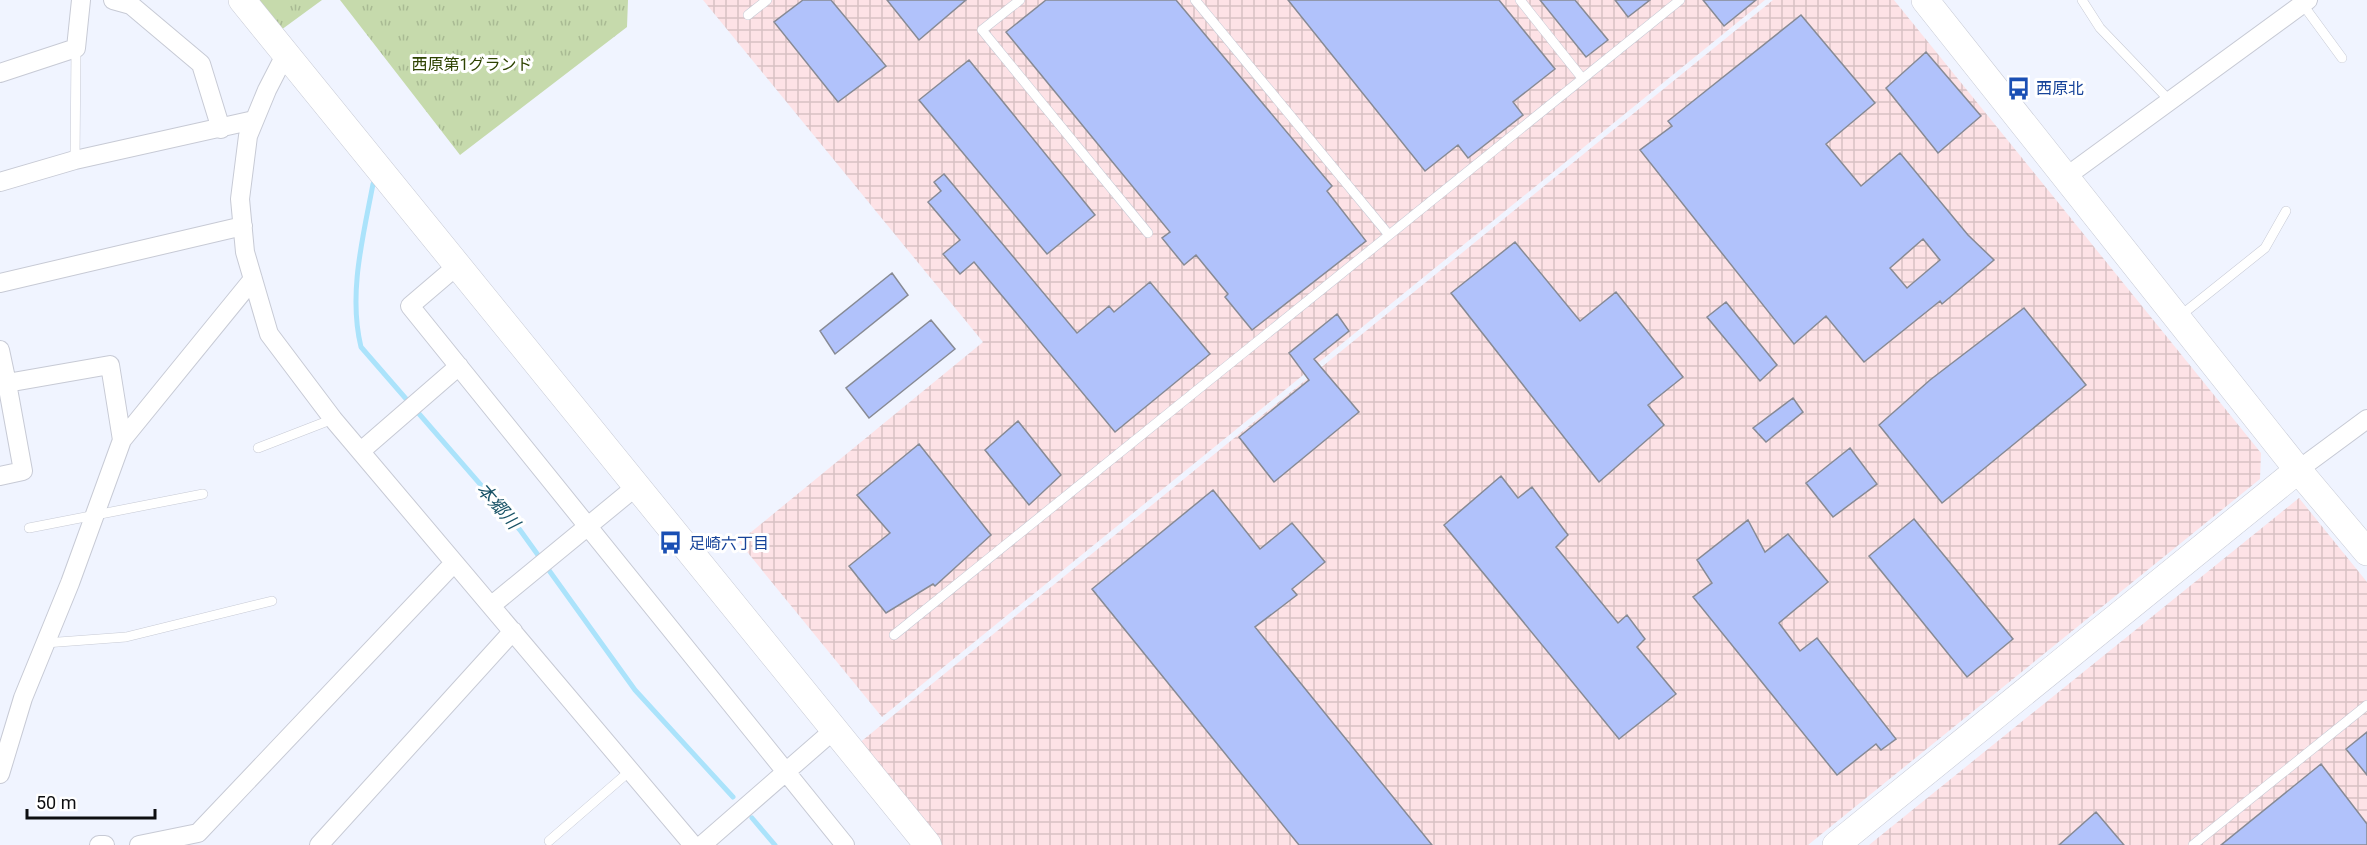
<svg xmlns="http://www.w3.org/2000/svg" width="2367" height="845" font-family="Roboto,'Noto Sans JP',sans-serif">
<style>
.industrial{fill:url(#industrial-grid)}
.grass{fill:url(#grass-tufts)}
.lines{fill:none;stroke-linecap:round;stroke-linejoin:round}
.stream{stroke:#abe3fb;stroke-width:5}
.building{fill:#b1c2fb;stroke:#878a94;stroke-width:1.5;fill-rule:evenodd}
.lane-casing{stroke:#c7cad5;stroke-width:10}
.street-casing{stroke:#c7cad5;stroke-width:20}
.secondary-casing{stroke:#c7cad5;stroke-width:28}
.lane{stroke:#fff;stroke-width:9}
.street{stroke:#fff;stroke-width:18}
.secondary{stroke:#fff;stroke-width:27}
.labels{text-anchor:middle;stroke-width:6;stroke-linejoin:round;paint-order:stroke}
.park-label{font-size:16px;fill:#2e4301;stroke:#fff}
.transit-label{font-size:16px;fill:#164399;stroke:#fff;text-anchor:start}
.water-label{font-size:18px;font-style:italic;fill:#195367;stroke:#fff}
</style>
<defs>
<pattern id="industrial-grid" width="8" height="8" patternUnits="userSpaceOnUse" patternTransform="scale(1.5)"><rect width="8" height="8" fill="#fde2e6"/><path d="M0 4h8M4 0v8" fill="none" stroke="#d8c1c4"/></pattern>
<pattern id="grass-tufts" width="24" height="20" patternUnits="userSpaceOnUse" patternTransform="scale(1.5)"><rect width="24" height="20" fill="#c6daac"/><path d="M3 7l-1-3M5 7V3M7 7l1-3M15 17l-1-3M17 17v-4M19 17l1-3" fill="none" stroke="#a9ba93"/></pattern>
</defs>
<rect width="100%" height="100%" fill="#f0f4ff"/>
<path class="industrial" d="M703 0H1765L882 717 739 542 983 342Z
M1773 0H1894L2261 453 2260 479 1808 845H940L858 744Z
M2299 498 2367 582V845H1869Z"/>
<path class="grass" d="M257 0H322L281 30Z
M340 0H628L627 27 460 155Z"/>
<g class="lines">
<path class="stream" d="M373 184C363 237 348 294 361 347L520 530 635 690 733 797
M752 818 775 845"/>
</g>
<path class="building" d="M803 0H831L886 66 838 102 774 22Z
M887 0H966L919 40Z
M1046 0H1176L1332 186 1327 191 1366 241 1252 330 1225 297 1228 294 1196 255 1184 265 1162 238 1170 232 1006 32Z
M1288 0H1499L1555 69 1513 102 1523 115 1468 158 1458 145 1425 171Z
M1540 0H1575L1608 40 1586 57Z
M1615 0H1650L1628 17Z
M1703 0H1756L1724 26Z
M1801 15 1875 103 1826 144 1861 186 1900 153 1968 235 1994 260 1942 304 1940 301 1864 362 1826 316 1794 344 1640 150 1672 126 1668 121ZM1923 239 1940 260 1907 288 1890 268Z
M1926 52 1981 116 1938 153 1886 88Z
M969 60 1095 215 1047 254 919 100Z
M944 174 1077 333 1109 306 1114 312 1150 282 1210 354 1115 432 974 262 960 274 943 254 960 240 928 202 941 191 934 182Z
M1515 242 1580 321 1616 292 1683 377 1648 405 1664 425 1599 482 1451 293Z
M892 273 908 295 835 354 820 331Z
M1726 302 1777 365 1760 381 1707 317Z
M2024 308 2086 385 1942 503 1879 425 1930 380Z
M1337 314 1349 331 1314 359 1359 412 1274 482 1239 437 1309 380 1289 353Z
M931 320 955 349 869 418 846 388Z
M1793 398 1803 412 1766 442 1753 428Z
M1018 421 1061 475 1029 505 985 450Z
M919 444 991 535 935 586 933 584 886 613 849 566 890 533 857 495Z
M1850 448 1877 484 1833 517 1806 483Z
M1501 476 1518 498 1532 487 1568 535 1556 547 1618 623 1627 615 1645 639 1637 647 1676 694 1619 739 1444 525Z
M1213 490 1260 549 1292 523 1325 562 1292 589 1297 595 1255 627 1432 845H1299L1092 589Z
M1914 519 2013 639 1967 677 1869 556Z
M1748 520 1765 552 1788 534 1828 582 1779 623 1800 651 1817 638 1896 739 1881 750 1876 744 1837 775 1693 597 1712 583 1697 560Z
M2367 732V775L2346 749Z
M2321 764 2367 824V845H2221Z
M2096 812 2124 845H2059Z"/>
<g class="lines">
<defs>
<path id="lane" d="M1020 0 982 30 1148 233
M1195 0 1389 235
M1520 0 1582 78
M2082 0 2100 28 2171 102
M2301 2 2342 58
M748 15 767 0
M75 160 76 48
M2180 316 2265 248 2286 211
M258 448 333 419
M29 528 203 494
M894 635 1680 0
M45 643 126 637 272 601
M549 841 631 770
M2193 845 2367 705"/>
<path id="street" d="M113 0 131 5 201 64 221 129
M285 55 267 90 248 136 240 199 245 252 269 334 333 419 693 845
M0 73 76 48 81 0
M2067 176 2308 0
M0 182 75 160 254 120
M458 265 410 306 845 845
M0 283 243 226
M0 350 7 383
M361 451 459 366
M2298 470 2367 419
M0 476 23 471 7 383 110 365 122 440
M492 605 638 485
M0 774 23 698 70 583 122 440 253 279
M99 845H105
M139 845 198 833 454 563
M319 845 513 631
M702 845 835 729"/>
<path id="secondary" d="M242 0 928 845
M1925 0 2298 470 2367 552
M1836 845 2298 470"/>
</defs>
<use href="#lane" class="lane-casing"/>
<use href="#street" class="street-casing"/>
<use href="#secondary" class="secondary-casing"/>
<use href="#lane" class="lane"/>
<use href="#street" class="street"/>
<use href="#secondary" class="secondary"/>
</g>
<defs>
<symbol id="bus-bare" viewBox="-9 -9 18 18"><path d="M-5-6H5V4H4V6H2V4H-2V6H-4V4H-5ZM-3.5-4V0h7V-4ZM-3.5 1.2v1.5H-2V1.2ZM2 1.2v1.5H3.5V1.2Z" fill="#1a4fb4" stroke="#fff" stroke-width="2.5" paint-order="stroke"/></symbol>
</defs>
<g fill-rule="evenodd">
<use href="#bus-bare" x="2002" y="72" width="33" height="33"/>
<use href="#bus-bare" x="654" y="526" width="33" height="33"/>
</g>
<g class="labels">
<g class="park-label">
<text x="472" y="70">西原第1グランド</text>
</g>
<g class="transit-label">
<text x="2036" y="94">西原北</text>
<text x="689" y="549">足崎六丁目</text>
</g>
<g class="water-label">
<text transform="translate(498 506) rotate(49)" y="6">本郷川</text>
</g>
</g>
<path d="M27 809v9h128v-9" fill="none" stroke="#0d0e11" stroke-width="3"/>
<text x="36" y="809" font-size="18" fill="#0d0e11" stroke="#ffffff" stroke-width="4.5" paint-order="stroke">50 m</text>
</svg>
